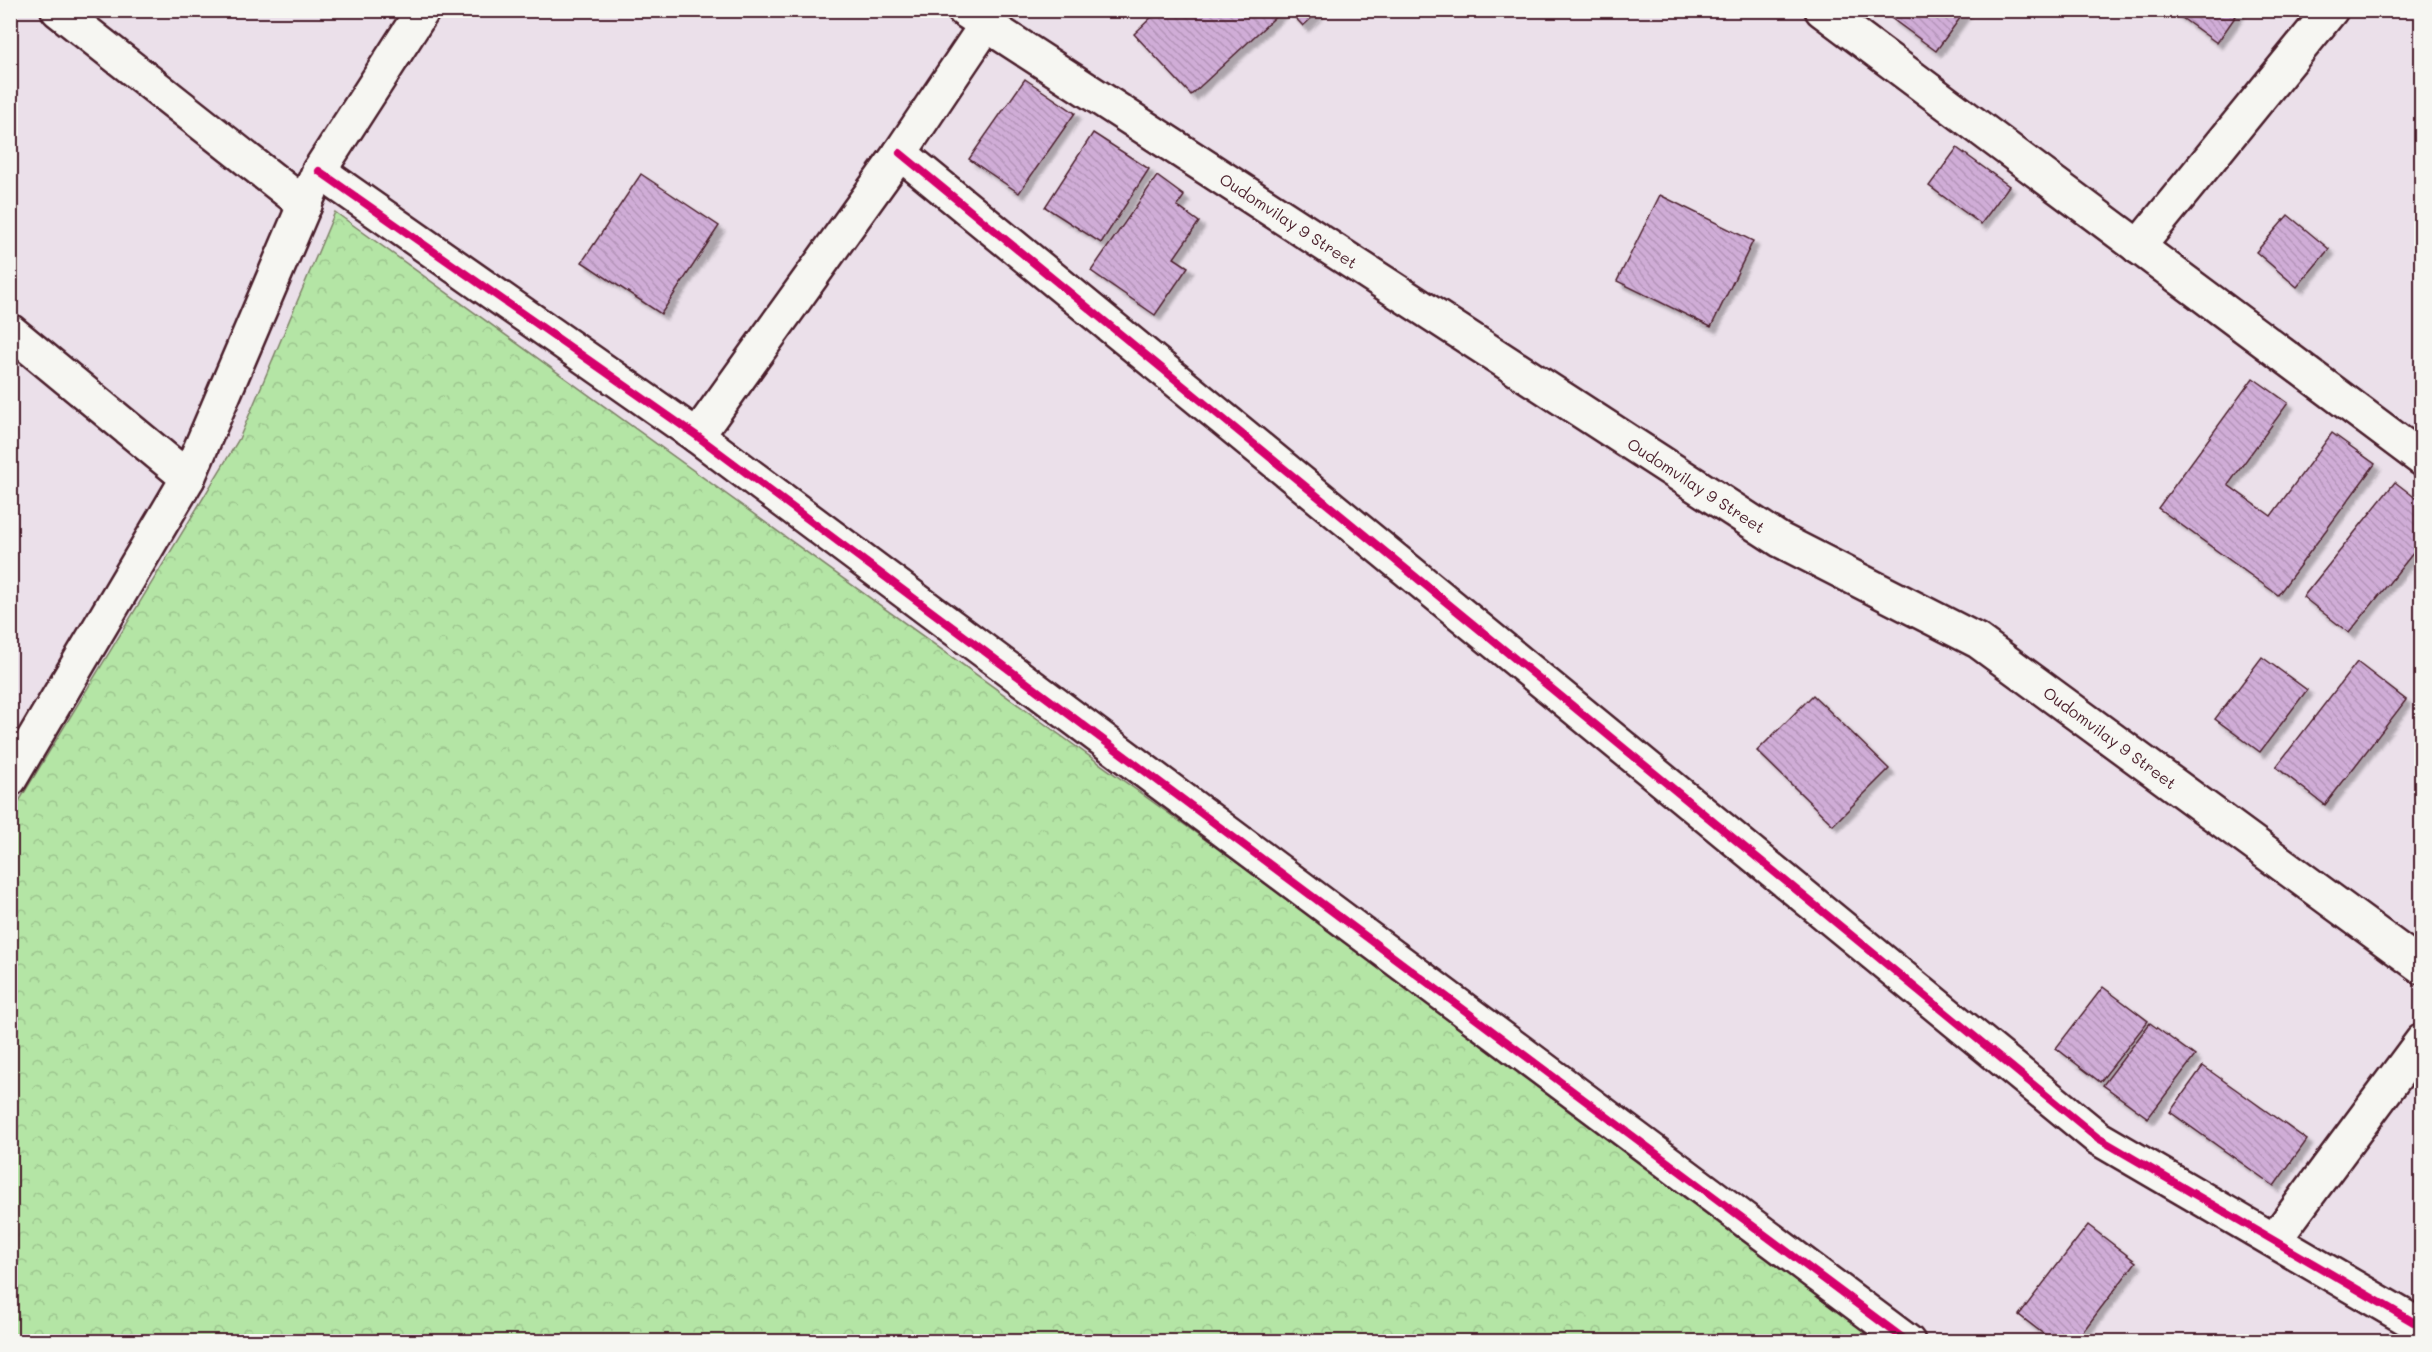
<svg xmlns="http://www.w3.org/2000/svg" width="2432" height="1352" font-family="Mali,sans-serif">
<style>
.forest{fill:url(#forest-crowns);stroke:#7f8268;stroke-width:1.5}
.building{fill:url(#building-back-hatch);stroke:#4a1f2b;stroke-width:1.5;filter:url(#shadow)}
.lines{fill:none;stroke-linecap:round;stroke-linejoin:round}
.minor-casing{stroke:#4a1f2b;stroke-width:38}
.minor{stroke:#f6f6f2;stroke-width:33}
.cycleway-casing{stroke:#f6f6f2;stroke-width:11}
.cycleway{stroke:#d6006c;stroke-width:8}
.labels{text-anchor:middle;stroke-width:5;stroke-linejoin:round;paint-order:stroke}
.street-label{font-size:16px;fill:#4a1f2b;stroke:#f6f6f2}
</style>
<defs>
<pattern id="forest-crowns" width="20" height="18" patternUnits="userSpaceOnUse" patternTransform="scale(1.5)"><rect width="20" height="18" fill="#b4e5a5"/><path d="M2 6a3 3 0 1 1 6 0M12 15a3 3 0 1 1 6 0" fill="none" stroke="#9cc48e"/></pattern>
<pattern id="building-back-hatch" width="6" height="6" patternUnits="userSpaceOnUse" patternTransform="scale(1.5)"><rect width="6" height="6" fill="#d0add7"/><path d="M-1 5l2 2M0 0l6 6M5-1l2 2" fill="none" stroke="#b494b9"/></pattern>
<filter id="shadow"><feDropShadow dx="5.5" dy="5.5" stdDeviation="1.5" flood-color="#0004"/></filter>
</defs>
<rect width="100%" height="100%" fill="#ebe0ea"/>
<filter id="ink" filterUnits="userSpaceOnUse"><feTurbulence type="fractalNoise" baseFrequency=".0167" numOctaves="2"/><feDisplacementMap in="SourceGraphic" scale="12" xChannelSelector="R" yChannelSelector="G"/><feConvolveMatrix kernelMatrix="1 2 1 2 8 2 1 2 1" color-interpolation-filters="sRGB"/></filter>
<g filter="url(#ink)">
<path class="forest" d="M335 212 1573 1105 1889 1341H11L10 816 239 439Z"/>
<path class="building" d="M1159 10H1283L1191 95 1134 34Z
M1288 10H1320L1303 26Z
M1896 10H1966L1936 51 1891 18Z
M2171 10H2240L2217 43Z
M1025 79 1075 113 1019 193 969 159Z
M1093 133 1149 169 1101 243 1045 207Z
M1957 148 2009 186 1981 224 1929 186Z
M641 174 719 226 661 314 582 262Z
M1157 176 1184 196 1177 206 1199 222 1174 258 1188 267 1155 315 1091 271Z
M1660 195 1753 241 1711 327 1617 281Z
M2288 215 2329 249 2297 287 2256 252Z
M2253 378 2288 403 2228 485 2271 516 2332 433 2375 464 2278 595 2158 508Z
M2395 482 2422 503V542L2349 633 2303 597Z
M2262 657 2307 690 2260 752 2215 719Z
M2357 662 2406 700 2325 805 2276 767Z
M1813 695 1889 769 1833 825 1757 751Z
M2103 987 2148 1021 2100 1082 2056 1048Z
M2150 1023 2195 1056 2148 1118 2103 1085Z
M2203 1066 2307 1140 2274 1186 2170 1112Z
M2088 1225 2136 1262 2075 1342H2054L2019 1315Z"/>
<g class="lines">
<defs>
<g id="minor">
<path d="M58 10 305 205"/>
<path id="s1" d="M964 10 1780 540 1978 641 2422 967"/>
<path d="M1822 10 2422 459"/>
<path d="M900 153 2098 1138 2422 1327"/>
<path d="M319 171 697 436 1908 1342"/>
<path d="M2138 247 2331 10"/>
<path d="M10 331 188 478"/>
<path d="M697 436 900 153 986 25"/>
<path d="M10 779 188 478 319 171 423 10"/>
<path d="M2275 1239 2422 1041"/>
</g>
</defs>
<use href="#minor" class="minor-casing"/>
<use href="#minor" class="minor"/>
<defs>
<path id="cycleway" d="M900 153 2098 1138 2422 1327
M319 171 697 436 1908 1342"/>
</defs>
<use href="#cycleway" class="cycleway-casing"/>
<use href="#cycleway" class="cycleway"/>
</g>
</g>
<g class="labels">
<g class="street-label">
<text dy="6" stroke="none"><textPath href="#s1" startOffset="387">Oudomvilay 9 Street</textPath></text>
<text dy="6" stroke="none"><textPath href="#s1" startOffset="873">Oudomvilay 9 Street</textPath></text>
<text dy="6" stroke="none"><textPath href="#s1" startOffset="1359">Oudomvilay 9 Street</textPath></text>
</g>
</g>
<rect width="2432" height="1352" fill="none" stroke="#f6f6f2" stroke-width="36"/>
<rect x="18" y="18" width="2396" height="1316" fill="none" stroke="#4a1f2b" stroke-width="2" filter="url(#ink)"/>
</svg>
